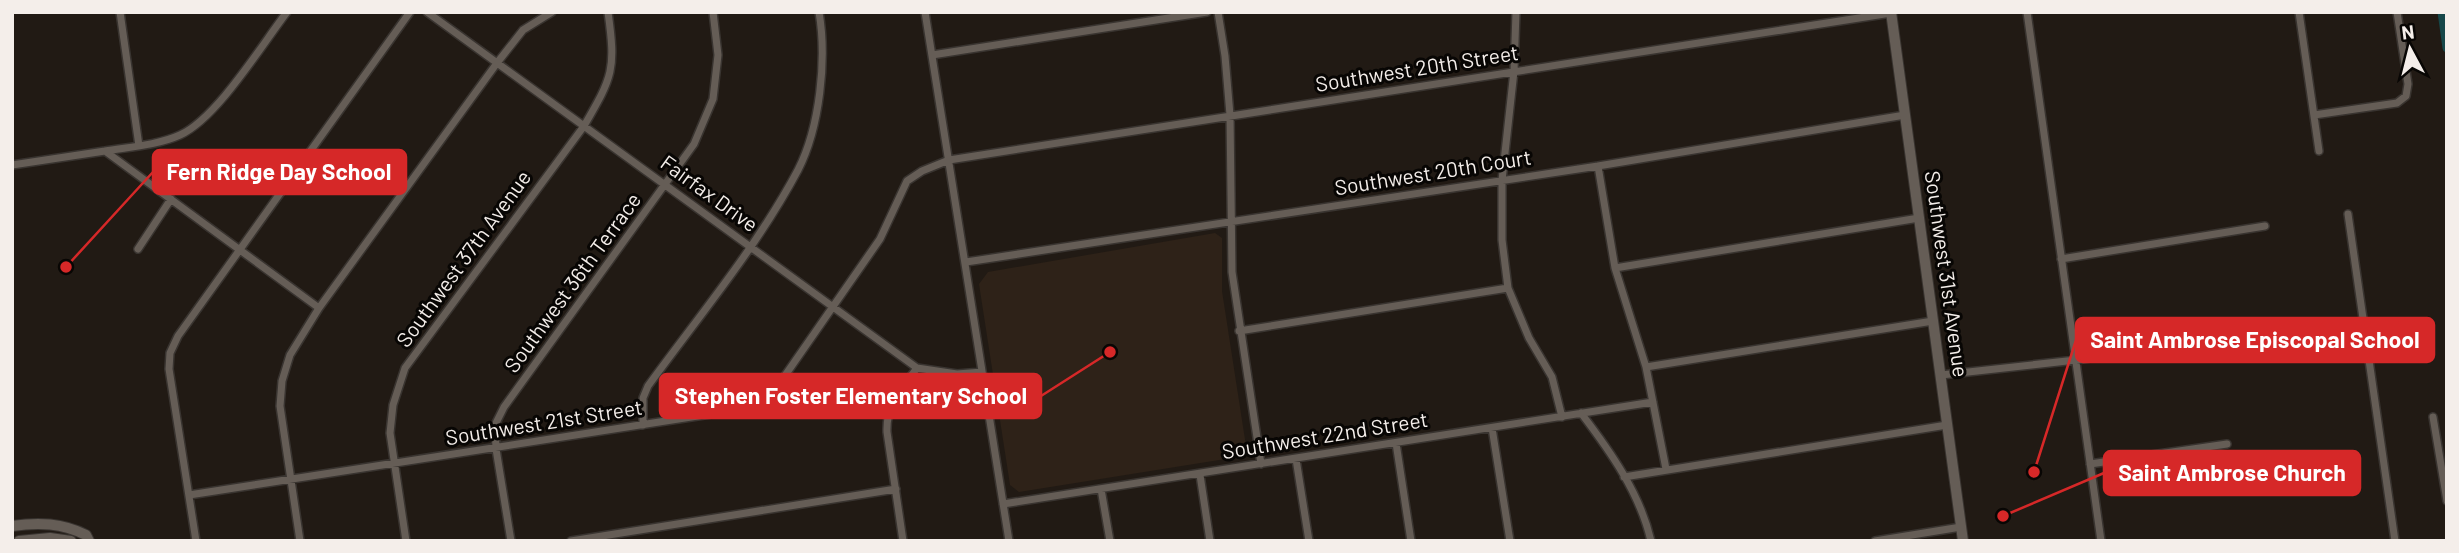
<svg xmlns="http://www.w3.org/2000/svg" width="2459" height="553" font-family="Barlow,sans-serif">
<style>
.built{fill:#2e2218}
.lines{fill:none;stroke-linecap:round;stroke-linejoin:round}
.canal{stroke:#164749;stroke-width:9}
.street-casing{stroke:#393430;stroke-width:10}
.secondary-casing{stroke:#393430;stroke-width:12}
.street{stroke:#655d56;stroke-width:7}
.secondary{stroke:#655d56;stroke-width:10}
.labels{text-anchor:middle;stroke-width:6;stroke-linejoin:round;paint-order:stroke}
.street-label{font-size:21px;fill:#f4eeea;stroke:#080604}
.leader{fill:none;stroke:#d62828;stroke-width:2.5}
.callout-dot{fill:#d62828;stroke:#080604;stroke-width:2.5}
.callout{fill:#d62828;stroke:#d62828;stroke-width:2.5}
.callout-label{font-size:23px;text-anchor:middle;font-weight:bold;fill:#fff}
</style>
<rect width="100%" height="100%" fill="#211a14"/>
<path class="built" d="M1215 233 1222 238V291L1246 446 1238 457 1019 492 1010 485 979 284 988 272Z"/>
<g class="lines">
<path class="canal" d="M2442 12 2447 48"/>
<defs>
<path id="street" d="M120 12 139 146
M427 12 917 368 957 374 982 372
M925 12 1009 541
M1218 12 1225 56 1230 115 1232 272 1261 464
M1516 12 1514 71 1502 180V240L1508 288 1529 338 1552 377 1562 417
M2027 12 2101 541
M2299 12 2319 151
M932 55 1207 12
M2314 115 2397 103 2406 96 2408 84 2397 12
M105 151C129 147 158 145 180 135 217 118 261 46 287 12
M12 165 105 151 319 308
M1598 166 1615 268 1646 367 1666 469
M2348 214 2395 541
M138 249 171 199
M2061 259 2265 226
M966 262 1598 166 1905 115
M1615 268 1919 218
M1239 331 1508 288
M1646 367 1933 321
M1941 375 2076 360 2288 329
M1581 413C1610 451 1640 493 1651 541
M2433 417 2447 501
M643 425V398L648 386C699 316 757 247 798 170 820 127 827 59 819 12
M1492 428 1510 541
M1396 443 1411 541
M1296 459 1309 541
M2090 464 2227 444
M1200 475 1210 541
M1624 477 1947 425
M1101 489 1110 541
M189 495 743 409 762 399 777 387 880 239 907 181 922 171 949 160 1891 13
M1003 504 1653 402
M196 541 169 369 170 353 178 336 410 12
M300 541 280 406 282 381 290 355 319 308 497 63 523 30 552 12
M406 541 390 433 393 405 405 368 584 126C613 76 616 70 608 12
M511 541 496 449 495 425 504 407 694 144 713 99 718 55 713 12
M571 541 896 489
M903 541 887 432C886 403 901 390 917 368
M1875 541 1961 527"/>
<path id="secondary" d="M1891 12 1963 541
M12 526C39 522 62 523 86 535L89 541
M19 541 50 538 71 541"/>
</defs>
<use href="#street" class="street-casing"/>
<use href="#secondary" class="secondary-casing"/>
<use href="#street" class="street"/>
<use href="#secondary" class="secondary"/>
</g>
<g class="labels">
<g class="street-label">
<text transform="translate(1417 69) rotate(-9)" y="7">Southwest 20th Street</text>
<text transform="translate(1433 173) rotate(-9)" y="7">Southwest 20th Court</text>
<text transform="translate(709 194) rotate(36)" y="7">Fairfax Drive</text>
<text transform="translate(464 259) rotate(-54)" y="7">Southwest 37th Avenue</text>
<text transform="translate(1946 274) rotate(82)" y="7">Southwest 31st Avenue</text>
<text transform="translate(573 283) rotate(-54)" y="7">Southwest 36th Terrace</text>
<text transform="translate(544 423) rotate(-9)" y="7">Southwest 21st Street</text>
<text transform="translate(1325 436) rotate(-9)" y="7">Southwest 22nd Street</text>
</g>
</g>
<path class="leader" d="M66 267L153 172M2034 472L2076 340M1110 352L1041 396M2003 516L2104 473"/>
<g class="callout-dot">
<circle cx="66" cy="267" r="7"/>
<circle cx="2034" cy="472" r="7"/>
<circle cx="1110" cy="352" r="7"/>
<circle cx="2003" cy="516" r="7"/>
</g>
<g class="callout">
<rect x="153" y="150" width="253" height="44" rx="7"/>
<rect x="2076" y="318" width="358" height="44" rx="7"/>
<rect x="660" y="374" width="381" height="44" rx="7"/>
<rect x="2104" y="451" width="256" height="44" rx="7"/>
</g>
<g class="callout-label">
<text x="279" y="180">Fern Ridge Day School</text>
<text x="2255" y="348">Saint Ambrose Episcopal School</text>
<text x="851" y="404">Stephen Foster Elementary School</text>
<text x="2232" y="481">Saint Ambrose Church</text>
</g>
<rect width="2459" height="553" fill="none" stroke="#f4eeea" stroke-width="28"/>
<g transform="translate(2410 49) rotate(353)" stroke="#080604" stroke-width="5" paint-order="stroke">
<path d="M0-5L12 26L0 18L-12 26Z" fill="#f4eeea"/>
<text y="-10" font-size="19" font-weight="bold" text-anchor="middle" fill="#f4eeea">N</text>
</g>
</svg>
